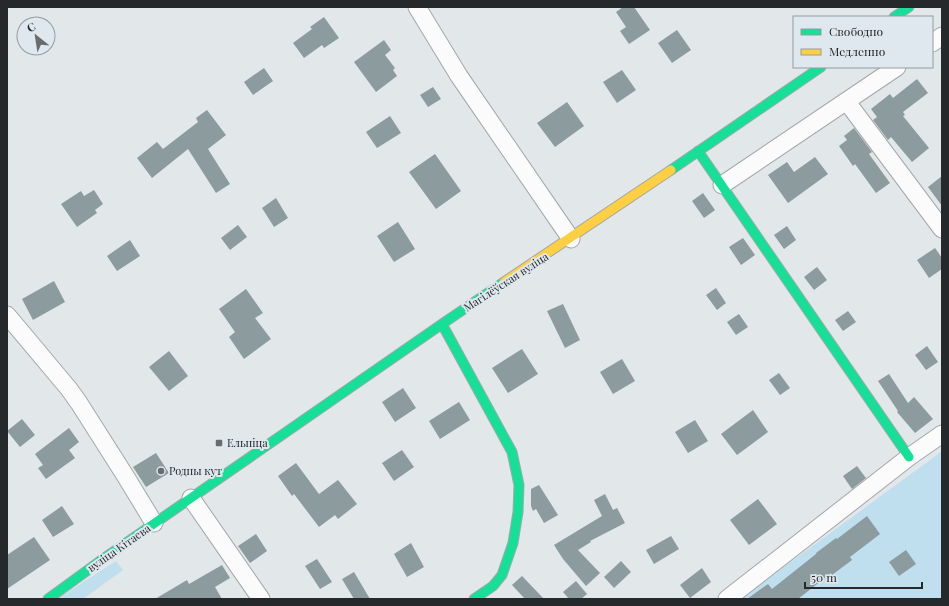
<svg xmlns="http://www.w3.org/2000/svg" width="949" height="606" font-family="'Playfair Display',serif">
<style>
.green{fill:#bfdeee}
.building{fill:#8b9b9e}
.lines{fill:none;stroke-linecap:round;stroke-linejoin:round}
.street-casing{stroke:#a3a7aa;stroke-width:19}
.fast-casing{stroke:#a3a7aa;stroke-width:11}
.slow-casing{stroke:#a3a7aa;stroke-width:11}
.street{stroke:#fbfbfc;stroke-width:17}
.fast{stroke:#16e098;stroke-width:9}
.slow{stroke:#ffcf43;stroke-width:9}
.poi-dot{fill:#686c6e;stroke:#dfe8ee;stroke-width:1.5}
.labels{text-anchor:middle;stroke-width:4;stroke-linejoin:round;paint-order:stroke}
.street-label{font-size:11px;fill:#26292b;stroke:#dfe8ee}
.poi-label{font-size:11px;fill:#26292b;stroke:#dfe8ee;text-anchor:start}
</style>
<rect width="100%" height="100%" fill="#e2e7ea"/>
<path class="green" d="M942 451V599H740L926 463Z
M116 561 123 570 83 599H57Z"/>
<path class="building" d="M623 7H634L650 30 629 44 620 31 626 27 616 12Z
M324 17 339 38 324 48 322 45 304 58 293 43 312 29 310 27Z
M677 30 691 50 672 63 658 43Z
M384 40 391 50 385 55 395 68 393 70 397 76 376 92 354 62Z
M264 68 273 81 253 95 244 82Z
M622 70 636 90 617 103 603 82Z
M917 79 928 93 903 112 905 115 903 116 929 148 912 162 891 137 888 140 873 120 877 117 871 109 890 94 893 98Z
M433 87 441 99 428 107 420 95Z
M567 102 584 126 555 147 537 123Z
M207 110 226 135 208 149 230 184 216 193 188 149 152 178 137 158 157 142 163 149 198 122 196 118Z
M390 116 401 133 377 148 366 132Z
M854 128 872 152 869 154 890 183 876 193 855 164 853 166 839 146 847 140 844 136Z
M435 154 461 191 436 209 409 172Z
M815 157 828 174 788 203 768 175 787 162 794 172Z
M942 176V206L928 187Z
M94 190 103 204 95 210 97 213 77 227 61 204 81 191 84 196Z
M703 193 715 210 704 218 692 201Z
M276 198 288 218 274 227 262 208Z
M398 222 415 249 394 262 377 236Z
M238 225 247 237 230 250 221 238Z
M787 226 796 240 784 249 774 235Z
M743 238 755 255 741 265 729 247Z
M130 240 140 256 117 271 107 256Z
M935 248 942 258V269L929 278 917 260Z
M817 267 827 280 814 290 804 277Z
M54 281 65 302 33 320 22 299Z
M716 288 726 303 717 310 706 295Z
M246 289 263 313 255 318 271 339 244 359 229 337 235 332 219 309Z
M563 304 580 340 565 348 547 311Z
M848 311 856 322 843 331 835 320Z
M739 314 748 327 736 335 727 322Z
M927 346 938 362 926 370 915 355Z
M522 349 538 374 508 393 492 368Z
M169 351 188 376 169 391 149 367Z
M622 359 635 381 613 394 600 372Z
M779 373 790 388 780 395 769 380Z
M889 374 908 403 914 397 933 419 915 433 897 412 898 411 878 381Z
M403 388 416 408 395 422 382 402Z
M459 402 470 420 440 439 429 421Z
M753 410 768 432 737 455 721 434Z
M22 419 35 435 20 447 7 431Z
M695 420 708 441 688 453 675 432Z
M69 428 79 442 69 450 75 458 46 479 38 468 43 465 35 454Z
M402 450 414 467 394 481 382 463Z
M156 453 169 473 146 487 133 467Z
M296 463 319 494 338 480 357 504 338 519 335 515 319 527 294 494 292 496 278 476Z
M857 466 866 478 852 489 843 476Z
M539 485 558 515 544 523 536 509 533 511 531 506V489Z
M605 494 613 510 617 508 625 523 590 541 591 542 578 550 600 573 586 586 563 559 554 545 602 516 594 500Z
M758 499 777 524 749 545 730 520Z
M62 506 74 524 53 537 42 520Z
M867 516 880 534 850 557 852 560 832 575 831 573 798 599H747L768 584 772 589 816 554V553L836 538 837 539Z
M256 534 267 551 250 563 238 546Z
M671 536 679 549 654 564 646 550Z
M34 537 50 560 7 589V555Z
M411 543 424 567 407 577 394 554Z
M906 550 916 564 899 576 889 562Z
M317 559 332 582 320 589 305 566Z
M621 561 631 572 614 588 604 577Z
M222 565 230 578 215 587 222 599H155L187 580 189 584Z
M702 568 711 582 690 598 680 585Z
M354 572 370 599H354L342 579Z
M522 576 544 599H525L512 585Z
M576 581 587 594 581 599H569L563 592Z"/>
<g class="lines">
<defs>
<path id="street" d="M417 7 459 76 571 239
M932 43 942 36
M847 102 942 229
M722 185 897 67
M7 315 69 389 79 403 126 477 154 523
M191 498 261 599
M727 599 909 457 942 434"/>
<path id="fast" d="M894 17 909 7
M698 151 909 457
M671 170 821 67
M442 324 512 452 519 485 518 512 513 543 502 575 493 586 474 599
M48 599 103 559 442 324 504 282"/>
<path id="slow" d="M504 282 671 170"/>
</defs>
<use href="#street" class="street-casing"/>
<use href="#fast" class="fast-casing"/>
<use href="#slow" class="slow-casing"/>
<use href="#street" class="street"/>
<use href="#fast" class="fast"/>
<use href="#slow" class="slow"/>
</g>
<g class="poi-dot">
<rect x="215" y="439" width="8" height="8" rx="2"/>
<circle cx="161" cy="471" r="4"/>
</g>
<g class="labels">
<g class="street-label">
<text transform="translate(506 282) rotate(-33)" y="4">Магілёўская вуліца</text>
<text transform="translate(119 548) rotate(-35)" y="4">вуліца Кітаева</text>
</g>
<g class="poi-label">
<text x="227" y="447">Ельніца</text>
<text x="169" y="475">Родны кут</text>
</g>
</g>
<rect width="949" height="606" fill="none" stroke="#26292b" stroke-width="16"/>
<rect x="793" y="16" width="140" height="52" fill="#dfe8ee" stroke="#959ca0"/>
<rect x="801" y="29" width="20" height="6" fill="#16e098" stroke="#959ca0"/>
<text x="829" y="36" font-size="12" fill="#26292b">Свободно</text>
<rect x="801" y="49" width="20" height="6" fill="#ffcf43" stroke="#959ca0"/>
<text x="829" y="56" font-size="12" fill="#26292b">Медленно</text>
<g transform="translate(36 36) rotate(330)"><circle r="19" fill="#dfe8ee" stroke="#959ca0"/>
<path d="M0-3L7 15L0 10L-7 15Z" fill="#686c6e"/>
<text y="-6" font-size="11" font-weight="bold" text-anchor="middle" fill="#26292b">С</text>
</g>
<path d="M805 582v6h117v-6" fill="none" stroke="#26292b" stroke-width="2"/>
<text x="811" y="582" font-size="12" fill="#26292b" stroke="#dfe8ee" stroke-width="3" paint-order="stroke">50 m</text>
</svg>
